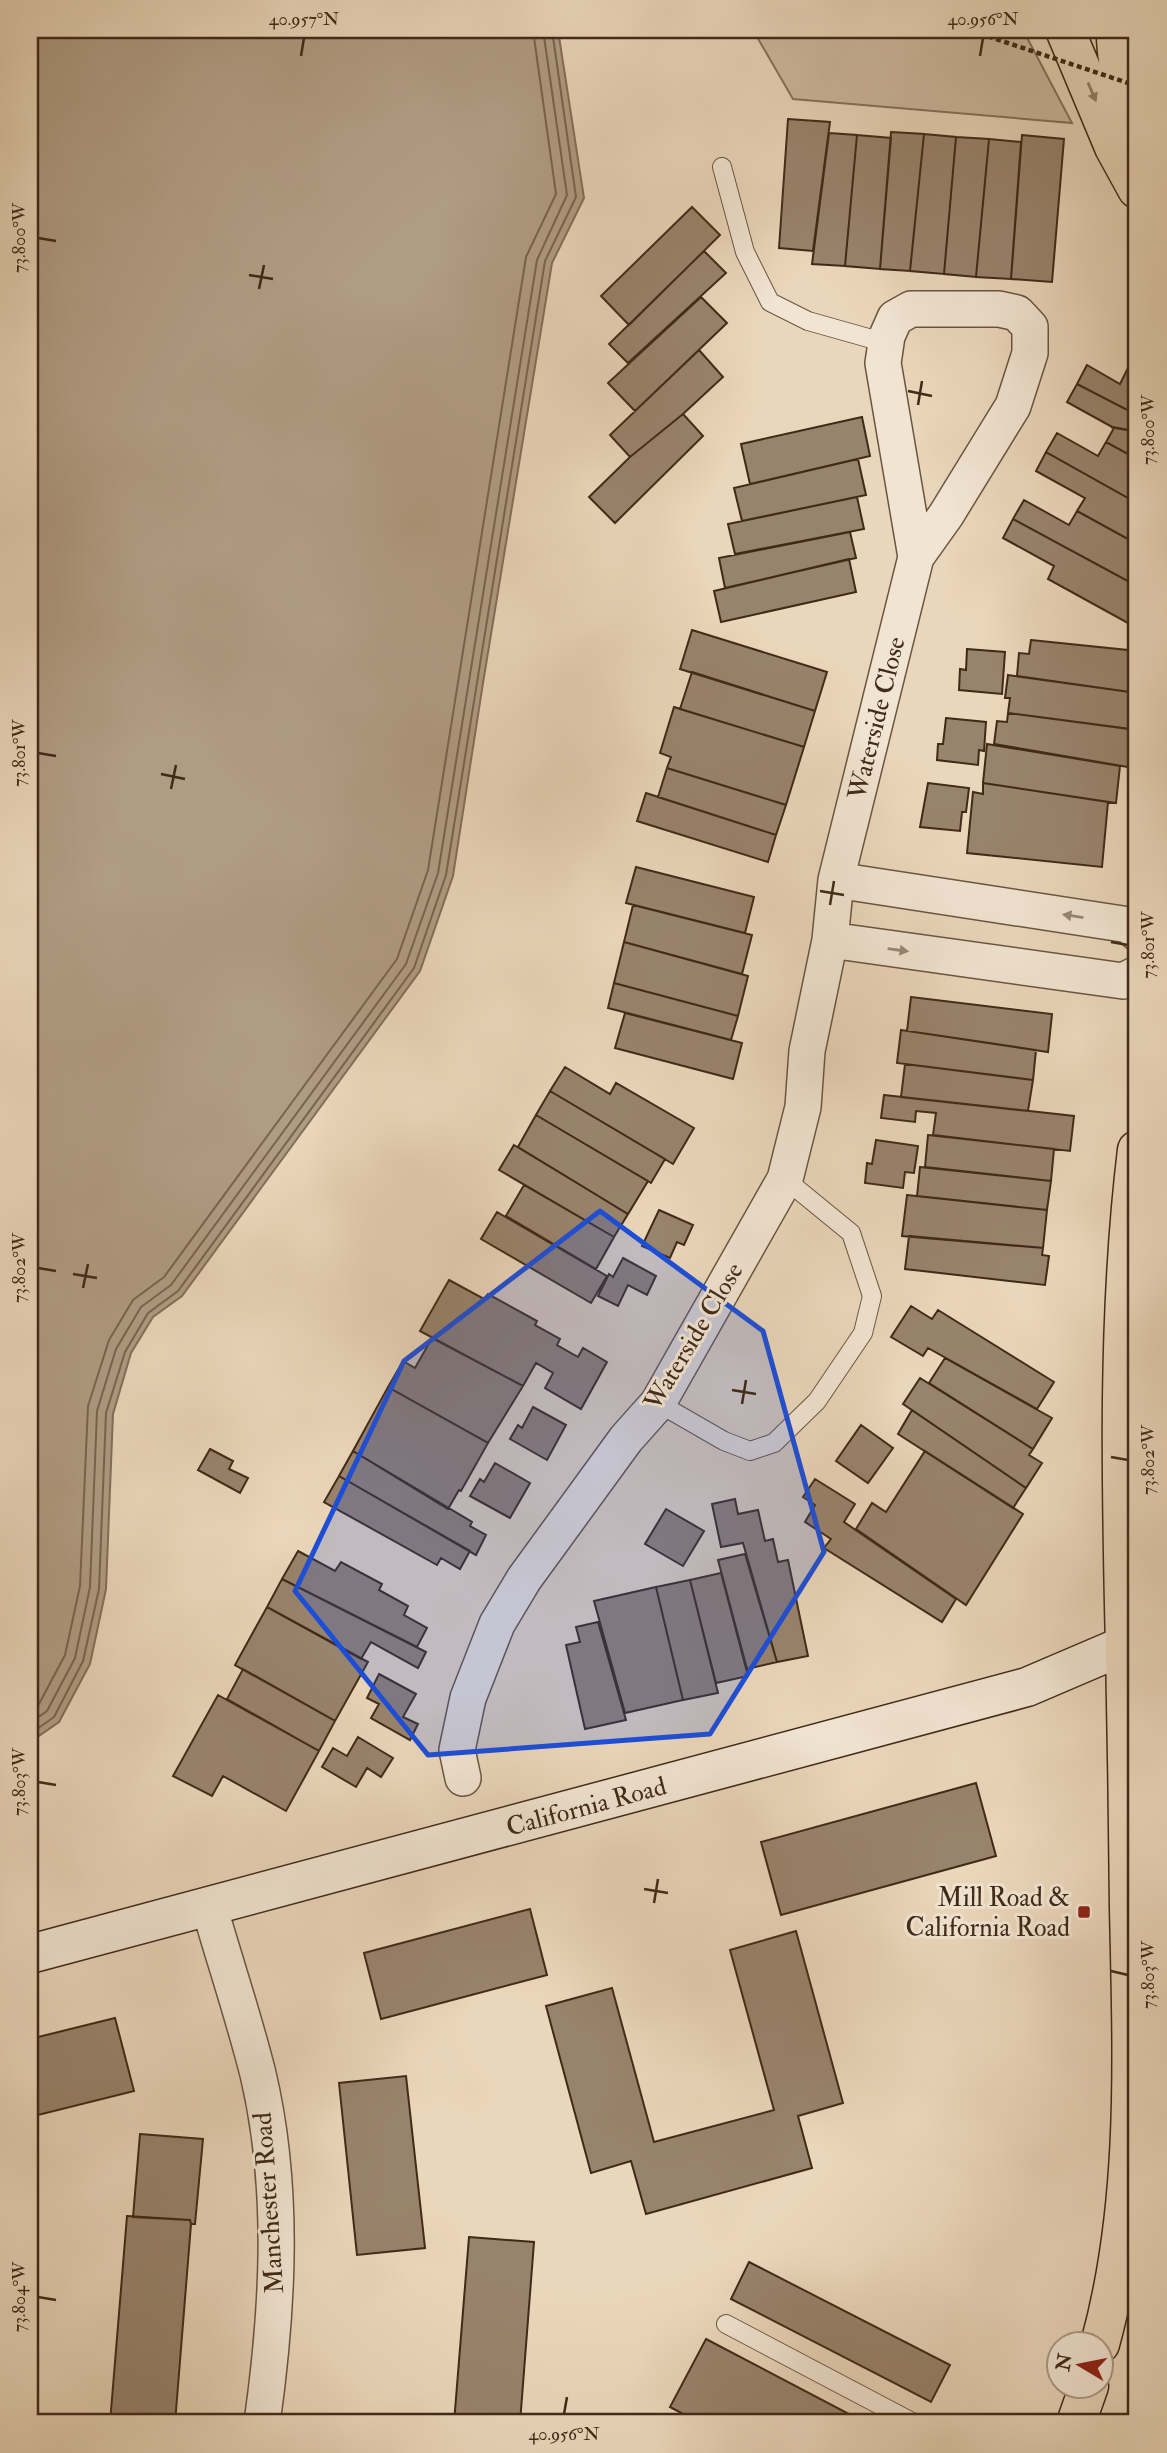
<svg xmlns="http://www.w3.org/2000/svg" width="1167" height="2453" font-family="'IM FELL Double Pica',serif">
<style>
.green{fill:#cdb99e;stroke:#86725b;stroke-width:2}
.water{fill:#b09c83;stroke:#836e58;stroke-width:2}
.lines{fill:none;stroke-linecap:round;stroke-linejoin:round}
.shore{stroke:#78634e;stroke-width:2}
.building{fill:#98836c;stroke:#402a18;stroke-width:2}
.lane-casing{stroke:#6a5540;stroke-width:20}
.street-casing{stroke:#6a5540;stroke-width:38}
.secondary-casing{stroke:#402a18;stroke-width:41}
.primary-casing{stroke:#402a18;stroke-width:41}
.highway-casing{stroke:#402a18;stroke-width:41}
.path{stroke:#402a18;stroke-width:4.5;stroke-dasharray:5 3.5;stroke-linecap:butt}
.lane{stroke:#f1e4d2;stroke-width:18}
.street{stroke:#f1e4d2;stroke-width:35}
.secondary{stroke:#f1e4d2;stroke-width:38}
.primary{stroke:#ead6ba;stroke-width:38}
.highway{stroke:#ead6ba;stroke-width:38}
.path-bridge{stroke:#402a18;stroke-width:4.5;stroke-dasharray:5 3.5;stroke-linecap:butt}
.oneway{fill:#958069}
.oneway2{fill:#988775}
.marked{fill:#1d4ed8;fill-opacity:0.2;stroke:#1d4ed8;stroke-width:5;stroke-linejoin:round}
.ticks{fill:none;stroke:#402a18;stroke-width:2.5}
.poi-dot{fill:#8f2418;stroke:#f1e4d2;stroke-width:2.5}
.labels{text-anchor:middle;stroke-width:6;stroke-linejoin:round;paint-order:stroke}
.street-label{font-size:26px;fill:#402a18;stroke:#f1e4d2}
.poi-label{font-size:26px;fill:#402a18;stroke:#f1e4d2;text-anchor:end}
.neatline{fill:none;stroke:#402a18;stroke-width:2.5}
.ticks-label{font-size:18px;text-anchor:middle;fill:#402a18}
</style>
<rect width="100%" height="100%" fill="#ead6ba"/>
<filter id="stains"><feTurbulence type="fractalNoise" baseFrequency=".00286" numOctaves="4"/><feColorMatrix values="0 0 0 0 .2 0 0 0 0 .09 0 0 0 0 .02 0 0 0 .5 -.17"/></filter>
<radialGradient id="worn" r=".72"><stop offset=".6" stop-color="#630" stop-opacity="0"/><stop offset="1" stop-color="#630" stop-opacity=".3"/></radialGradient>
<path class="green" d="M753 30H1023L1072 123 793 99Z"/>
<path class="water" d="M30 30H558L584 198 552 263 483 683 453 876 420 971 182 1296 153 1317 131 1353 113 1414 106 1589 90 1664 59 1722 30 1742Z"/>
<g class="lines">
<path class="shore" d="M30 1710 39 1704 65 1655 80 1586 88 1406 109 1340 133 1300 164 1277 397 959 428 870 526 257 556 194 533 30
M30 1723 47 1711 75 1658 90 1587 97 1411 116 1349 141 1307 171 1285 406 964 438 873 537 260 567 195 543 30
M30 1734 54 1717 83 1661 99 1589 106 1413 125 1352 148 1313 178 1291 414 968 446 875 545 261 576 197 552 30"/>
</g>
<path class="building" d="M788 119 830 122 813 251 779 248Z
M891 132 924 134 910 271 880 269Z
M829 133 857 135 845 266 812 264Z
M924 134 956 137 944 274 910 271Z
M857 135 891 138 880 269 845 266Z
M1022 135 1064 139 1052 282 1011 279Z
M956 137 989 139 976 277 944 274Z
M989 139 1021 142 1011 279 976 277Z
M692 207 720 235 629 325 601 296Z
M704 251 726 273 628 363 609 344Z
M701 297 727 323 635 411 608 383Z
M699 350 723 377 683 414 630 457 610 435Z
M1087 365 1120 384 1128 368 1137 373V415L1077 384Z
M1077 384 1137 415V459L1106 442 1114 428 1067 402Z
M683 414 703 436 615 523 589 497 630 457Z
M862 417 870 456 750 484 741 444Z
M1057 433 1098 456 1106 442 1137 459V503L1046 452Z
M1046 452 1137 503V544L1077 511 1085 498 1036 471Z
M858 459 866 495 742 521 734 488Z
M857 497 864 529 735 554 728 524Z
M1024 500 1069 525 1077 511 1137 544V586L1013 519Z
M1013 519 1137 586V628L1048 579 1054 566 1003 538Z
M850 532 856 558 725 588 719 558Z
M849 559 856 592 721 622 714 591Z
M692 630 827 672 815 711 680 669Z
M1031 640 1137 651V693L1017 676 1019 653 1029 654Z
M967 649 1005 652 1002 694 959 690 960 669 966 670Z
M692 672 815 711 804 747 680 709Z
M1008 675 1137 693V730L1008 713 1010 698H1005Z
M674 707 804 747 786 805 667 768 671 757 660 753Z
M1008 713 1132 729 1128 767 994 744 997 721 1007 722Z
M946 718 986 722 984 751 979 750 978 765 937 760 938 744H943Z
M987 744 1120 766 1116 803 983 783Z
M667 768 786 805 776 835 658 797Z
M928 783 969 788 966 812H962L960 831 920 827Z
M983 783 1108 802 1102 867 967 853 973 792 983 794Z
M646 793 776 835 768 862 637 821Z
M636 867 754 897 745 933 626 903Z
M633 905 752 935 742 974 624 942Z
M624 942 748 976 738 1016 614 983Z
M614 983 738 1016 731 1040 608 1008Z
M911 997 1052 1014 1048 1052 907 1031Z
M625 1013 742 1043 733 1079 615 1048Z
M901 1030 1036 1050 1033 1080 897 1063Z
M905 1064 1033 1080 1028 1111 901 1097Z
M565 1067 610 1094 616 1083 694 1128 673 1164 550 1091Z
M550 1091 665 1159 651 1183 536 1115Z
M884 1095 1074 1116 1070 1151 933 1135 936 1113 916 1111 915 1122 881 1118Z
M536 1115 648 1181 628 1214 518 1147Z
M928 1135 1054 1149 1051 1181 925 1167Z
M876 1140 918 1146 914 1173 905 1172 903 1188 865 1183 867 1163 872 1164Z
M514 1145 628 1214 614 1237 499 1170Z
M920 1167 1051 1181 1047 1210 917 1196Z
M524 1185 614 1237 596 1269 506 1216Z
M907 1195 1047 1210 1043 1248 902 1236Z
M659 1210 693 1225 684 1245 677 1242 670 1258 642 1246Z
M497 1212 607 1276 591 1303 481 1239Z
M909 1236 1043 1248 1042 1255 1049 1256 1045 1285 905 1269Z
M623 1258 656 1276 647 1295 628 1285 618 1306 598 1296 609 1274 613 1277Z
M449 1280 484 1299 488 1294 537 1321 535 1325 560 1339 557 1345 578 1357 583 1348 607 1362 581 1409 545 1388 553 1373 536 1363 523 1386 420 1331Z
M911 1306 932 1319 938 1310 1054 1382 1037 1409 928 1348 923 1356 891 1337Z
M432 1338 523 1386 488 1443 388 1387 403 1361 415 1368Z
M945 1358 1052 1418 1033 1449 929 1383Z
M920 1378 1033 1449 1029 1455 1042 1463 1026 1488 903 1404Z
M388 1387 488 1443 461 1491 459 1490 448 1509 353 1451Z
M533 1407 566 1425 547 1460 510 1439 518 1425 522 1428Z
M912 1410 1026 1488 1013 1508 898 1434Z
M861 1425 893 1448 868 1483 836 1461Z
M210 1449 233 1461 229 1469 248 1478 240 1493 198 1470Z
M353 1451 472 1522 470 1526 486 1535 476 1555 339 1476Z
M925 1451 1023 1514 966 1605 856 1529 872 1503 886 1512Z
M495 1463 530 1483 510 1518 470 1496 480 1479 484 1482Z
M339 1476 470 1551 460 1569 441 1558 437 1565 324 1502Z
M815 1479 855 1504 844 1522 956 1599 942 1622 824 1548 831 1539 805 1522 815 1505 803 1497Z
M735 1499 738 1514 758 1510 765 1541 773 1539 778 1562 788 1560 808 1656 777 1662 743 1543 721 1547 712 1504Z
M666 1509 704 1531 683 1566 645 1544Z
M298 1551 335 1571 341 1562 382 1584 379 1590 408 1606 404 1615 427 1628 417 1647 282 1579Z
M745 1554 777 1662 747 1669 718 1560Z
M721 1573 748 1676 716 1683 690 1580Z
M282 1579 426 1652 418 1668 371 1642 361 1659 267 1607Z
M690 1580 718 1693 683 1700 656 1587Z
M656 1587 683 1700 625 1713 594 1601Z
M267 1607 368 1662 335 1721 235 1665Z
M598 1622 626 1720 585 1729 566 1645 580 1642 576 1627Z
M243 1669 335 1721 319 1751 227 1699Z
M379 1674 416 1694 403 1717 418 1724 410 1740 371 1718 379 1704 367 1698Z
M218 1695 319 1751 286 1811 223 1776 212 1796 173 1776Z
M358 1737 393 1758 381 1777 367 1768 356 1787 322 1767 333 1748 347 1756Z
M976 1783 996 1856 781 1915 761 1842Z
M530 1909 547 1975 381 2019 364 1953Z
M796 1931 843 2103 798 2116 812 2168 646 2214 631 2161 591 2173 546 2006 612 1988 654 2142 774 2110 730 1950Z
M115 2018 134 2091 30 2117V2039Z
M406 2076 425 2248 357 2255 339 2083Z
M140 2134 203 2139 195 2224H191L190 2220 133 2217Z
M127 2216 190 2220 191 2224 175 2423H110Z
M469 2237 534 2242 520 2423H454Z
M749 2262 950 2365 931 2402 731 2299Z
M706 2339 866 2423H700L670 2407Z"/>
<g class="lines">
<defs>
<path id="lane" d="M722 167 745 252 770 302 808 321 886 343
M658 1403 724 1441 750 1451 774 1443 817 1401 863 1333 872 1296 851 1233 785 1179
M726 2324 914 2423"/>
<path id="street" d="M911 309H999L1017 313 1030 327V353L1013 406 946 515 916 557 883 363 887 336 895 318Z
M836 880 1129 925 1137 933
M830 940 1116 980 1123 981 1137 974
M463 1778 457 1750 468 1698 497 1624 524 1579 626 1439 658 1403 785 1179 803 1107 807 1051 830 940 836 880 916 557
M209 1906C225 1962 244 2018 258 2074 285 2188 278 2309 262 2423"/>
<path id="secondary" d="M30 1954 1027 1687 1137 1640"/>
<path id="primary" d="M1100 2344C1139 2203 1132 2053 1129 1908 1128 1822 1127 1735 1125 1649 1121 1483 1117 1315 1137 1150
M1076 2423 1089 2386"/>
<path id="highway" d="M1065 30 1114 147 1137 189
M1116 30C1115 63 1126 97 1137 128"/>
</defs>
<use href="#lane" class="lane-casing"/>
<use href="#street" class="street-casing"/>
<use href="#secondary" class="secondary-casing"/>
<use href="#primary" class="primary-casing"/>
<use href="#highway" class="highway-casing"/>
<path class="path" d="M969 30 972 31"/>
<use href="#lane" class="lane"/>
<use href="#street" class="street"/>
<use href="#secondary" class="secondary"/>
<use href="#primary" class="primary"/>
<use href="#highway" class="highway"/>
<path class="path-bridge" d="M972 31 1137 86"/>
</g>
<defs><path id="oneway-solid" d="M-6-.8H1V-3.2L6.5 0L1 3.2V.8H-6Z" transform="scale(1.75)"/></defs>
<use class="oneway" href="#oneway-solid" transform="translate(1092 92) rotate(67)"/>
<g class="oneway2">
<use href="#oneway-solid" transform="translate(1073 916) rotate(-171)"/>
<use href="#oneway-solid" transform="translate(898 950) rotate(8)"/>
</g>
<path class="marked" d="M600 1211 763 1331 824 1552 710 1734 428 1755 295 1591 404 1361Z"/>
<path class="ticks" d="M301 56 304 38M980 56 983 38M38 238 56 241M249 275 273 279M259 289 264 265M908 391 932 396M918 405 922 381M1111 427 1128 430M38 753 56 756M161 774 185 779M171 789 176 765M820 891 844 895M830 905 834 881M1111 942 1128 945M38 1268 56 1271M73 1274 97 1278M83 1288 88 1264M732 1390 756 1394M742 1404 746 1380M1111 1457 1128 1460M38 1782 56 1785M644 1889 668 1893M654 1903 658 1879M1111 1971 1128 1975M38 2297 56 2300M564 2414 567 2397"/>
<rect class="poi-dot" x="1077" y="1905" width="14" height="14" rx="3.5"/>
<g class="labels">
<g class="street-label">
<text transform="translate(876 718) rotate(-76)" y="9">Waterside Close</text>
<text transform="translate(693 1336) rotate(-59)" y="9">Waterside Close</text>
<text transform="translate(586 1806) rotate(-15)" y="9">California Road</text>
<text transform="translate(268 2203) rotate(-94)" y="9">Manchester Road</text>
</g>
<g class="poi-label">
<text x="1070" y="1906">Mill Road &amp;<tspan x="1070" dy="30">California Road</tspan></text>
</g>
</g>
<rect width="1167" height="2453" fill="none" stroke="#ead6ba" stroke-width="77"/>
<g transform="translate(1080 2365) rotate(280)"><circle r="33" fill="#f1e4d2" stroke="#aa9a88" stroke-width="2"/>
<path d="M0-5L12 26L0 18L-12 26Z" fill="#8f2418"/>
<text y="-10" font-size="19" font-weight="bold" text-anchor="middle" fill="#402a18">N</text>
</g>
<rect x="38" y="38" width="1090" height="2376" class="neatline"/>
<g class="ticks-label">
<text x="304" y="25">40.957°N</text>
<text x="983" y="25">40.956°N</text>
<text transform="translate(19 238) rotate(-90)" y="6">73.800°W</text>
<text transform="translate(1148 430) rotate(-90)" y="6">73.800°W</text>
<text transform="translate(19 753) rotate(-90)" y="6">73.801°W</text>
<text transform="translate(1148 945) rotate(-90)" y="6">73.801°W</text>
<text transform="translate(19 1268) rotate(-90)" y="6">73.802°W</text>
<text transform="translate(1148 1460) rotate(-90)" y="6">73.802°W</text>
<text transform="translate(19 1782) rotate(-90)" y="6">73.803°W</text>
<text transform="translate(1148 1975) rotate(-90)" y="6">73.803°W</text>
<text transform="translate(19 2297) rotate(-90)" y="6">73.804°W</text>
<text x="564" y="2440">40.956°N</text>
</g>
<rect width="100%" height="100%" filter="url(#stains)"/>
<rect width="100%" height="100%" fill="url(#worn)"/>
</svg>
